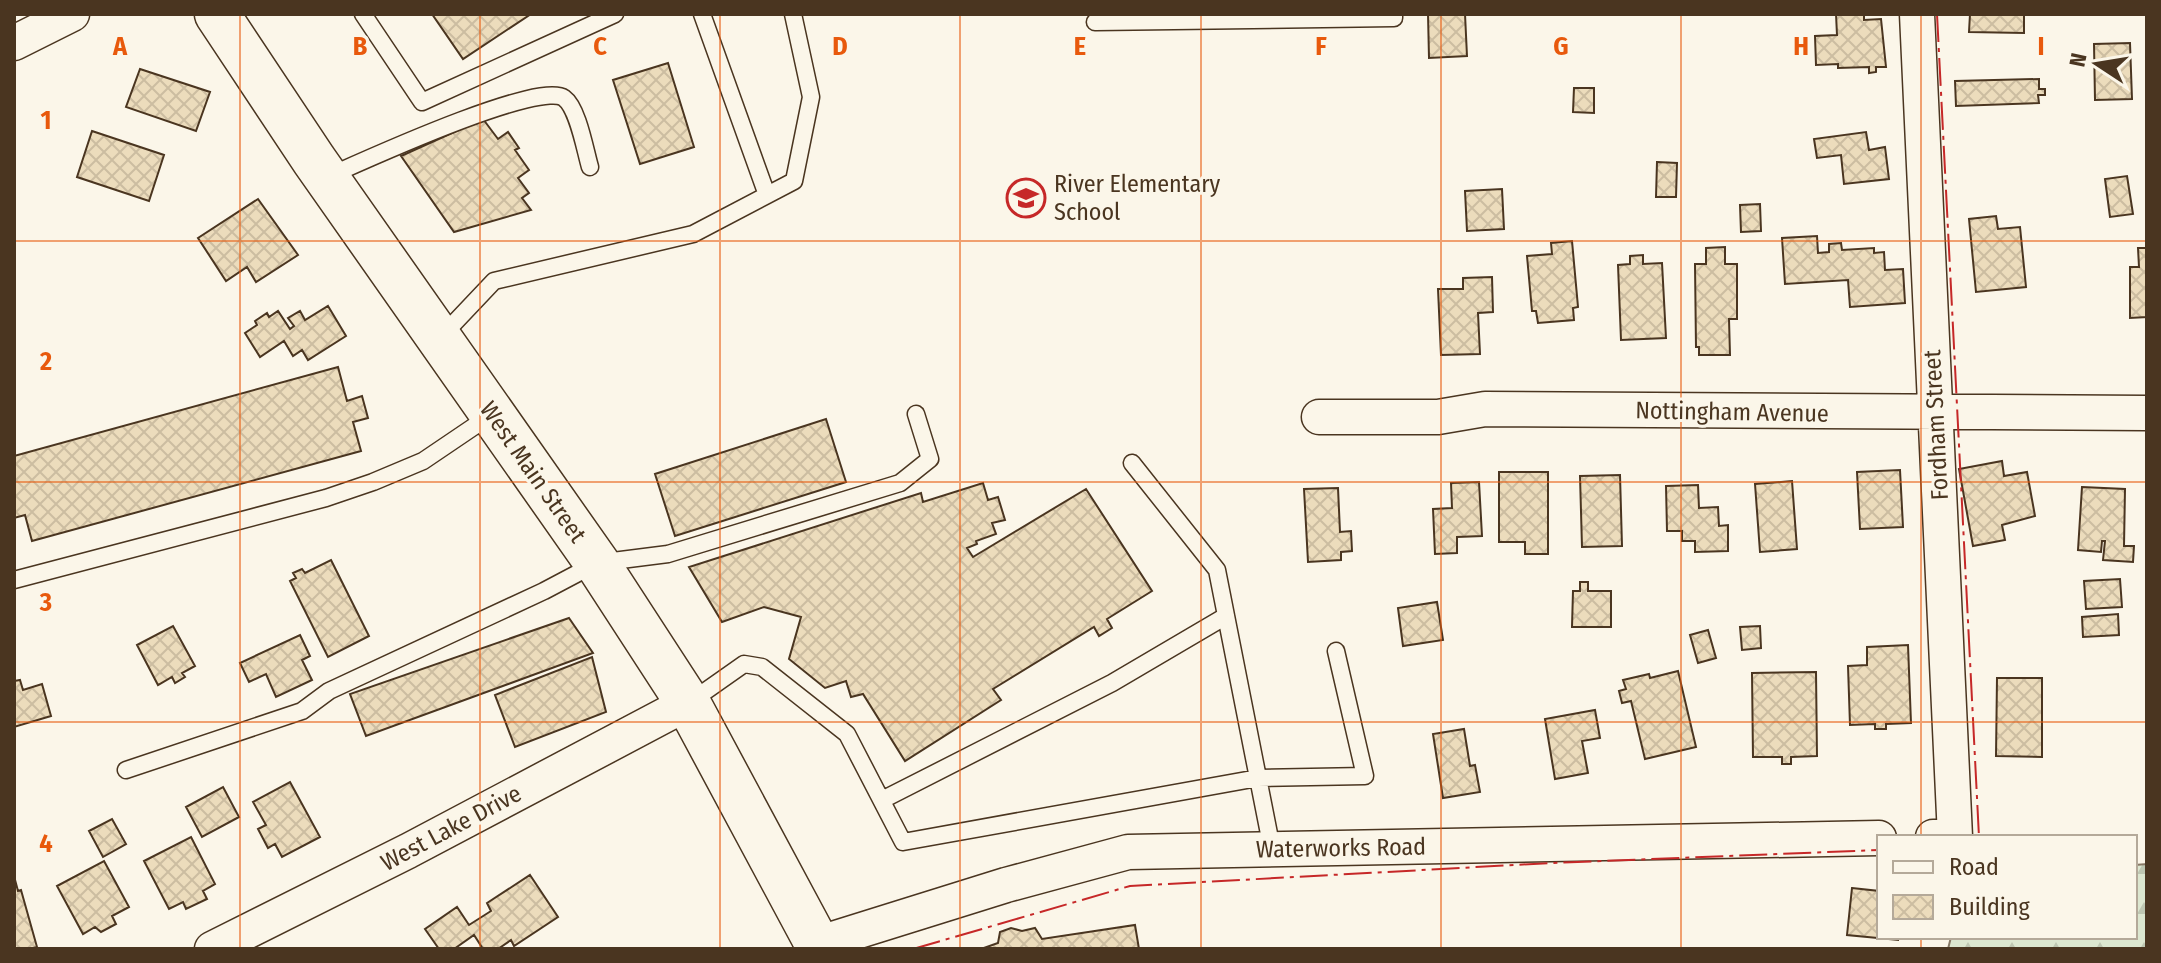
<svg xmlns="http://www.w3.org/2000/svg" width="2161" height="963" font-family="'Fira Sans Condensed',sans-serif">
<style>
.forest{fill:url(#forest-firs);stroke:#887966;stroke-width:2}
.building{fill:url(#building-cross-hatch);stroke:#4a3520;stroke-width:2}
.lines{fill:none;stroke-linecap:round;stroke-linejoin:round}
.service-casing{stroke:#4a3520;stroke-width:19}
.minor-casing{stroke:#4a3520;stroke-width:37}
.primary-casing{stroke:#4a3520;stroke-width:47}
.service{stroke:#fbf6e9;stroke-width:16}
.minor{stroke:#fbf6e9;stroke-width:34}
.primary{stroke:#fbf6e9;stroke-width:44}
.power{stroke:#c62828;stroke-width:2;stroke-dasharray:28 6 4 6;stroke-linecap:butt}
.grid{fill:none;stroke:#e8590c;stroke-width:2;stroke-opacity:0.55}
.labels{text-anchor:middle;stroke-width:6;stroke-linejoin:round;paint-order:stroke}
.poi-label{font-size:24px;fill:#4a3520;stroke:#fbf6e9;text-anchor:start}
.street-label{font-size:24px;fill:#4a3520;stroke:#fbf6e9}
.grid-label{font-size:26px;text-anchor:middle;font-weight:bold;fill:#e8590c;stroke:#fbf6e9;stroke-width:6;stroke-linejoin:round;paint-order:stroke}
</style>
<defs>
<pattern id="forest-firs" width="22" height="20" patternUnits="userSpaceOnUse" patternTransform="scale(2)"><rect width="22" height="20" fill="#dce7d0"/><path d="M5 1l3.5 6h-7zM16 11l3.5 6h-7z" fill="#bec7b2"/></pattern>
<pattern id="building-cross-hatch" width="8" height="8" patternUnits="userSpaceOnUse" patternTransform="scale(2)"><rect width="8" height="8" fill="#ecdcbc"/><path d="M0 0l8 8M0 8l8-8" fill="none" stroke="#ccbda1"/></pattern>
</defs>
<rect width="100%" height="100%" fill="#fbf6e9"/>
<path class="forest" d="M2147 864V949H1948L1951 937H2135V865Z"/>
<path class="building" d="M432 14H531L463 59Z
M1428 14H1465L1467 56 1429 58Z
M1836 14H1864V20L1881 19 1886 67H1876V72L1869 73V67L1838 68V64L1816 65 1815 36 1837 35Z
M1970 14H2024V33L1969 32Z
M2130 43 2132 99 2095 100 2094 44Z
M668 63 694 147 640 164 613 80Z
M140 69 210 92 196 131 126 107Z
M2039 79V89H2045V95H2038L2039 103 1956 106 1955 81Z
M1574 88H1594V113L1573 112Z
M483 119 498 139 508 132 519 148 515 150 529 170 518 178 529 193 522 198 531 210 454 232 401 156Z
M92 131 164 155 149 201 77 177Z
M1866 132 1869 150 1885 147 1889 179 1844 184 1841 155 1817 158 1814 139Z
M1657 162 1677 163 1676 197H1656Z
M2127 176 2133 214 2110 217 2105 179Z
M1502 189 1504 229 1467 231 1465 191Z
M258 199 298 255 256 282 247 267 226 281 198 238Z
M1760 204 1761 231 1741 232 1740 205Z
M1996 216 1998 229 2020 227 2026 287 1976 292 1969 219Z
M1817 236 1818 253 1829 252V244L1841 243 1842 250 1874 248V253L1884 252 1885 270 1903 269 1905 303 1850 307 1848 280 1785 284 1782 238Z
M1572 241 1578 307 1573 308 1574 320 1538 323 1536 311H1532L1527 256 1552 254 1551 243Z
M1725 247V264H1737V319H1729L1730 355H1699V347H1696L1695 264H1706V248Z
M2138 248H2147V317L2130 318V267H2139Z
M1643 255V264L1662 263 1666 338 1621 340 1618 265 1630 264V256Z
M1492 277 1493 312 1478 313 1480 354 1441 355 1438 289H1463V278Z
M328 306 346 336 308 360 302 350 293 356 284 341 260 357 245 333 257 325 255 321 267 313 269 317 278 311 290 329 294 326 288 318 300 311 305 320Z
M338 367 347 401 362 396 368 418 353 422 361 451 32 541 25 515 14 518V456Z
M826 419 846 482 675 536 655 474Z
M2002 461 2004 476 2027 472 2035 516 2002 525 2005 540 1973 546 1959 469Z
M1900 470 1903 527 1860 529 1857 472Z
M1499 472H1548V554H1525V542H1499Z
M1620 475 1622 546 1582 547 1580 476Z
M1792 481 1797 549 1760 552 1755 484Z
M1479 482 1482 536 1457 537V553L1435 554 1433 509 1452 508 1451 483Z
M983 483 988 500 998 497 1005 520 992 523 996 534 976 541 977 544 967 548 973 557 1086 489 1152 591 1107 619 1112 628 1099 636 1094 627 993 689 1001 700 905 761 863 694 851 697 846 681 825 688 789 659 801 617 764 607 722 622 689 567 921 493 923 502Z
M1698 485 1699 508 1718 507 1719 526 1728 525V551L1695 552V541H1682V531H1667L1666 486Z
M2082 487 2125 489 2124 546H2134L2133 562 2103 560 2105 541H2102L2101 552 2078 550Z
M1338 488 1340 532 1351 531 1352 551 1341 552V560L1308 562 1304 489Z
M331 560 369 636 328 657 290 581 296 578 293 573 302 569 305 573Z
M2120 579 2122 607 2086 609 2084 581Z
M1580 582H1588V591H1611V627H1572L1573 591H1580Z
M1437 602 1443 640 1403 646 1398 608Z
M2118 614 2119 635 2083 637 2082 617Z
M569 618 593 653 366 736 350 694Z
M173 626 195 666 182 673 185 677 175 683 172 677 158 685 137 645Z
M1760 626 1761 648 1742 650 1740 627Z
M1708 630 1716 658 1698 663 1690 635Z
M300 635 310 656 302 660 312 680 276 697 266 674 249 682 240 663Z
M1908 645 1911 723 1886 724V729H1875V724L1850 725 1848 666 1867 665V647Z
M592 657 606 712 515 747 495 695Z
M1678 671 1696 747 1645 759 1631 701 1622 703 1619 691 1626 689 1623 680 1649 674 1650 678Z
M1816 672 1817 756 1791 757V764H1782V757H1753L1752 673Z
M1997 678H2042V757L1996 756Z
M20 680 23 690 42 684 51 716 14 727V681Z
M1595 710 1600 738 1582 741 1588 773 1555 779 1545 719Z
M1464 729 1470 766 1475 765 1480 792 1443 798 1433 734Z
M290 782 320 837 282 857 275 844 268 848 258 829 266 825 253 802Z
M223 787 239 817 202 837 186 807Z
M112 819 126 844 103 857 89 831Z
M191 837 215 884 203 891 207 899 186 909 183 902 169 909 144 861Z
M104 861 129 907 112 916 116 924 101 932 95 927 83 934 57 886Z
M530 875 558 917 514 946 511 940 498 949H483L474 935 454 949H439L425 929 457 907 469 925 491 911 487 903Z
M14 876 18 891 21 890 37 947 30 949H14Z
M1852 888 1879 891V937H1898V940L1847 935Z
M1135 925 1139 949H981L998 943 1000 932 1011 928 1022 931 1035 928 1042 939Z"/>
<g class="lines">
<defs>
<path id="service" d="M363 14 422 102 615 14
M702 14 767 195
M1095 22 1394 18V14
M327 177C361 162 539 80 564 98 578 108 585 150 590 167
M440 338 494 281 693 234 794 181 811 97 793 14
M1132 463 1217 570 1272 849
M14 580 326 498 373 482 423 461 491 415
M690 702 744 664 762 667 847 734 903 842 1258 778 1365 776 1336 651
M126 770 302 711 329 691 544 591 597 563 668 554 900 483 930 459 916 414
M882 800 1112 683 1226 616"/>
<path id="minor" d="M1917 14 1955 837H1933
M14 43 72 14
M1319 417H1438L1485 409 2147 413
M817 944 1006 885 1128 852 1879 838
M212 949 408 851 688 703"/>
<path id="primary" d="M217 14 314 160 597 563 688 703 820 949"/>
</defs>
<use href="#service" class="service-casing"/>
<use href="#minor" class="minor-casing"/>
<use href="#primary" class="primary-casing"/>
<use href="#service" class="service"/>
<use href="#minor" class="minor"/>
<use href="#primary" class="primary"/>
<path class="power" d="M1937 14 1979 837
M913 949 1130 886 1551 863 1879 850"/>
</g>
<path class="grid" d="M240 14V949M480 14V949M720 14V949M960 14V949M1201 14V949M1441 14V949M1681 14V949M1921 14V837M14 241H2147M14 482H2147M14 722H2147M1921 937V949"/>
<defs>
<symbol id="school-ring" viewBox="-11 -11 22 22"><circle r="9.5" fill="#fbf6e9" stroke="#c62828" stroke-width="1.5"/><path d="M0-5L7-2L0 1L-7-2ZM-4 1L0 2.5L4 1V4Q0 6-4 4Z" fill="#c62828"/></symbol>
</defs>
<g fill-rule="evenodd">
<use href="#school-ring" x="1004" y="176" width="44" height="44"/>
</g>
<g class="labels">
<g class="poi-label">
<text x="1054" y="192">River Elementary<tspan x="1054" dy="28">School</tspan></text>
</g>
<g class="street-label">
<text transform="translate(1732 412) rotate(1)" y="8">Nottingham Avenue</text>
<text transform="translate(1936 425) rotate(-93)" y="8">Fordham Street</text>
<text transform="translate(533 472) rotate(55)" y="8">West Main Street</text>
<text transform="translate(451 828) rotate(-28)" y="8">West Lake Drive</text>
<text transform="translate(1341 848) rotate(-1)" y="8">Waterworks Road</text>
</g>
</g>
<g class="grid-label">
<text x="120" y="55">A</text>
<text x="360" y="55">B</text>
<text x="600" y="55">C</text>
<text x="840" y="55">D</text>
<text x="1080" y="55">E</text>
<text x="1321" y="55">F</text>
<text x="1561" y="55">G</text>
<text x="1801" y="55">H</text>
<text x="2041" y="55">I</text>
<text x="46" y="129">1</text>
<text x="46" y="370">2</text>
<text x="46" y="611">3</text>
<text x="46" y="852">4</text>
</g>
<rect width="2161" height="963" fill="none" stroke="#4a3520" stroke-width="32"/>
<rect x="1877" y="835" width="260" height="104" fill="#fbf6e9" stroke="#b4a999" stroke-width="2"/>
<rect x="1893" y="861" width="40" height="12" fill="#fbf6e9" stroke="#b4a999" stroke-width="2"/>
<text x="1949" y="875" font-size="24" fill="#4a3520">Road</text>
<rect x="1893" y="895" width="40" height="24" fill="url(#building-cross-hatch)" stroke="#b4a999" stroke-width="2"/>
<text x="1949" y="915" font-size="24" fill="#4a3520">Building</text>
<g transform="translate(2097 64) rotate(282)" stroke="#fbf6e9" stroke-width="6" paint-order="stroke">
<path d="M0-6L14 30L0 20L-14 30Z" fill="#4a3520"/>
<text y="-12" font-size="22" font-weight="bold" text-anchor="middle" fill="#4a3520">N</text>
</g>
</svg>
